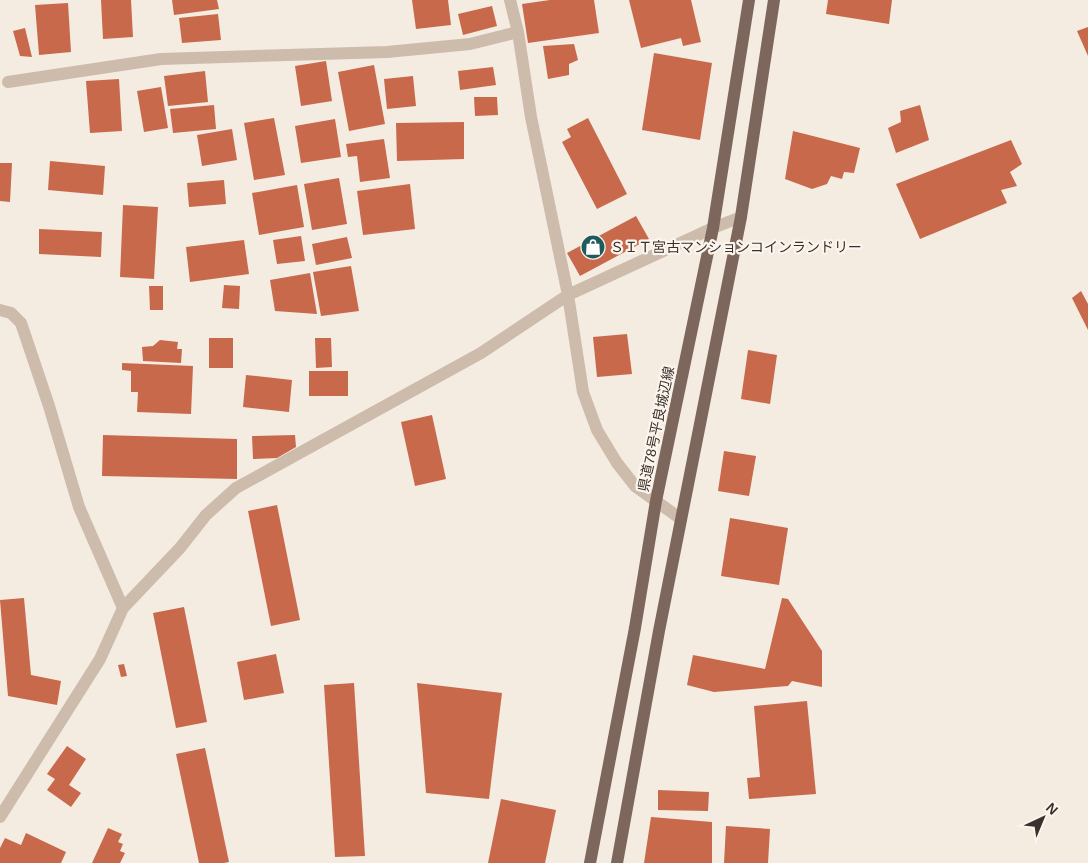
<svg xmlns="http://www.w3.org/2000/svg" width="1088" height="863" font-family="Arial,'Noto Sans JP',sans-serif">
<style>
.building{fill:#c8694b}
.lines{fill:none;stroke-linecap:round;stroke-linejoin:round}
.minor{stroke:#cdbbac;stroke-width:12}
.major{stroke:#7d675c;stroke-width:12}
.labels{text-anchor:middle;stroke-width:4.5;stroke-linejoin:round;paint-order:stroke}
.poi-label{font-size:14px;fill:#3b302b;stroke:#fbf5ee;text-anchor:start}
.street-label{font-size:14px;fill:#3b302b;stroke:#fbf5ee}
</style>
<rect width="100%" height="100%" fill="#f4ebe1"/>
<path class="building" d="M101 0H131L133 37 103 39Z
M172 0H217L219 9 174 15Z
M412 0H448L451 25 416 29Z
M550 0H594L599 33 528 43 522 4Z
M629 0H691L701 42 683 46 681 38 641 48Z
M828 0H892L889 24 826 14Z
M68 3 71 52 39 55 35 5Z
M492 6 497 26 463 35 458 14Z
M218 14 221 40 182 43 179 18Z
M1088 27V56L1077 31Z
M25 28 32 57 20 56 13 31Z
M574 44 578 60 569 64V75L548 79 543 46Z
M654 53 712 63 700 140 642 130Z
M326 61 332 101 301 106 295 66Z
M374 65 385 124 349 131 338 72Z
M493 67 496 85 460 90 458 71Z
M205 71 208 102 168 106 164 76Z
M413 76 416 106 387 109 384 79Z
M119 79 122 131 90 133 86 81Z
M161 87 168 128 144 132 137 91Z
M474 97H497L498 115 475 116Z
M214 105 216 129 173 133 170 109Z
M920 105 929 140 896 153 888 128 901 122 900 111Z
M274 118 285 175 254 180 244 123Z
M588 118 627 194 597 209 562 142 571 137 567 129Z
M335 119 341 157 301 163 295 126Z
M464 122V159L397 161 396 123Z
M232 129 237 160 202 166 197 135Z
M793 131 860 148 854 173 844 172 842 179 831 176 827 184 812 189 785 179Z
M384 139 390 178 360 182 357 156 348 157 346 144Z
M1011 140 1022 164 1010 172 1017 186 1001 190 1007 203 920 239 896 184Z
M50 161 105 166 103 195 48 190Z
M0 163H12L10 202 0 201Z
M339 178 347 224 312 230 304 184Z
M224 180 226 204 189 207 187 183Z
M410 184 415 229 363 235 357 191Z
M297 185 304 227 259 235 252 193Z
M123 205 158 207 154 279 120 277Z
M636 216 649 239 580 276 567 253Z
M39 229 102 232 101 257 39 254Z
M301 236 305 261 277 264 273 240Z
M347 237 352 258 316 265 312 244Z
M244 240 249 274 190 282 186 247Z
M351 266 359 311 321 316 313 272Z
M310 273 317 314 275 311 270 280Z
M224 285 240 286 239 309 222 308Z
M149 286H163V310H150Z
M1081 291 1088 304V330L1072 298Z
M627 334 632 374 597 377 593 337Z
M209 338H233V368H209Z
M315 338H331L332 367 316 368Z
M160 340 178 342 177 349H182L181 363 143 361 142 347 153 346Z
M748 350 777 355 770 404 741 399Z
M122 363 193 366 191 414 137 412 138 392H131V371L122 370Z
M309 371H348V396H309Z
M246 375 292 380 289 412 243 407Z
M432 415 446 479 415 486 401 422Z
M103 435 237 439V479L102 476Z
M295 435 296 447 277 458 253 459 252 436Z
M724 451 756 456 749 496 718 491Z
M277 505 300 620 271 626 248 511Z
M730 518 788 528 779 585 721 576Z
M24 598 31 675 61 681 57 705 8 696 0 600Z
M782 598 788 599 822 651V687L792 681 788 686 714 692 687 685 693 655 765 669Z
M184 607 207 722 176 728 153 613Z
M276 654 284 693 244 700 237 662Z
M124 664 127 676 121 677 118 665Z
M354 683 365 856 335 857 324 685Z
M417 683 502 693 489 799 426 793Z
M807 701 816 794 749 799 747 778 760 777 754 706Z
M67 746 86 759 69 785 81 793 71 807 47 790 55 779 47 774Z
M205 748 229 862 224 863H199L176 754Z
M658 790 709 792 708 811 658 810Z
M501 799 556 810 545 863H488Z
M651 817 712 822V863H644Z
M726 826 770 829 768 863H724Z
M108 828 122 834 118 842 123 844 120 851 125 853 120 863H92Z
M26 833 66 852 61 863H0V848L5 838 21 845Z"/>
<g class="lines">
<path class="minor" d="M510 0 518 32 531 117 568 295 583 392 597 430 617 463 635 486 681 519
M8 82 161 59 387 52 470 44 518 32
M0 310 11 313 21 323 49 406 79 507 123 608
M0 817 100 659 123 608 180 548 206 515 236 488 481 353 568 295 713 228 741 217"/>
<path class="major" d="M590 863 635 628 656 501 713 228 749 0
M617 863 659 631 741 217 774 0"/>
</g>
<defs>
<symbol id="shop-disc" viewBox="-11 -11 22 22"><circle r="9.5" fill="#1f5a5e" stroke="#fbf5ee"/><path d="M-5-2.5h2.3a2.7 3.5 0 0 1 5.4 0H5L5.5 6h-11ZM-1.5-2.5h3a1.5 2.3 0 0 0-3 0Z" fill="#fff"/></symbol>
</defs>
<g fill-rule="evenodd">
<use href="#shop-disc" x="579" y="233" width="28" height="28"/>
</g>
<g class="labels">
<g class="poi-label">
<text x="610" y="252">ＳＩＴ宮古マンションコインランドリー</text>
</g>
<g class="street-label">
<text transform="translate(656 429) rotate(-78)" y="5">県道78号平良城辺線</text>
</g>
</g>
<g transform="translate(1043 818) rotate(44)" stroke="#fbf5ee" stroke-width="4" paint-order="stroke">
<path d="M0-4L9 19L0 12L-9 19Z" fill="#3b302b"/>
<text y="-8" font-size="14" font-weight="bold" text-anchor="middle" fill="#3b302b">N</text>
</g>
</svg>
